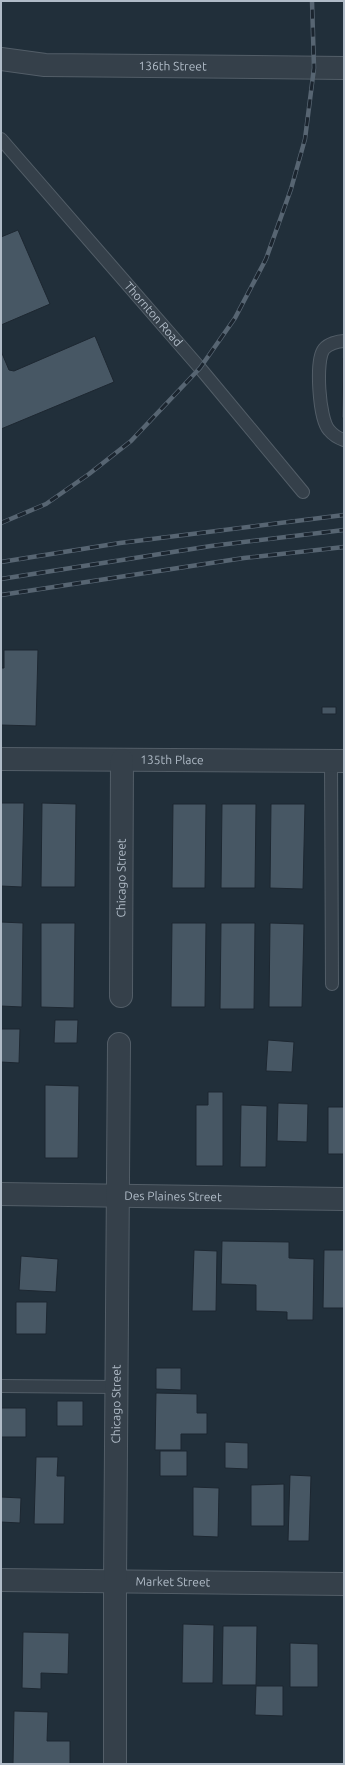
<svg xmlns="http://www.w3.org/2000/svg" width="345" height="1765" font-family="Ubuntu,sans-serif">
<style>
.building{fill:#475764;stroke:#1d2731}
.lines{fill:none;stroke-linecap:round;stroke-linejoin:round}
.service-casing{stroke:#535e68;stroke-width:14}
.minor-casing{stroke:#535e68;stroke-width:24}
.service{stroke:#35404a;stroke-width:12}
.minor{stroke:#35404a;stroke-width:22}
.rail-casing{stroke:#576572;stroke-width:4.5}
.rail{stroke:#1b252f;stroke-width:3;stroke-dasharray:9;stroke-linecap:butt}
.labels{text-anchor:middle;stroke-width:3;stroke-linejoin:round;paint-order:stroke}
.street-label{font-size:12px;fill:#b0bbc7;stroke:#1b252f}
</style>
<rect width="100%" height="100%" fill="#212f3a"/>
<path class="building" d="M18 230 50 304 1 325V237Z
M95 336 114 382 1 429V351L9 370 14 371Z
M343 358H344V418H342Z
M4 650H38L36 726 1 725V668H4Z
M322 707H336V714H322Z
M1 803H24L22 887 1 886Z
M42 803 76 804 75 887H41Z
M173 804H206L205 888H172Z
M222 804H256L255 888H221Z
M271 804H305L303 889 270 888Z
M1 922 23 923 22 1007 1 1006Z
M41 923H75L74 1008 41 1007Z
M172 923H206L205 1007H171Z
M221 923H255L254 1009H220Z
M270 923 304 924 302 1007H269Z
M55 1020H78L77 1043H54Z
M1 1029H20L19 1063 1 1062Z
M268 1040 294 1042 292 1072 266 1071Z
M45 1085 79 1086 78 1158H45Z
M208 1092H223V1166H196V1105H208Z
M278 1103 308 1104 307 1142 277 1141Z
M241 1105 267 1106 266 1167H240Z
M328 1107H344V1154H328Z
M222 1241 289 1242V1258L314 1259 313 1320H287V1312L256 1311V1285L221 1284Z
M194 1250 217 1251 216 1311H192Z
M324 1250H344V1308H323Z
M21 1256 58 1259 56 1292 19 1290Z
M16 1302H47L46 1334H16Z
M156 1368H181V1390L156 1389Z
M156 1393 197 1394V1413H207V1434H181V1450H155Z
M57 1401H83V1426H57Z
M1 1408H26V1437H1Z
M225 1442 248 1443V1469L225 1468Z
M160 1451H187V1476H160Z
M36 1457H58L57 1476H65L64 1524H34Z
M290 1475 311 1476 309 1541H288Z
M284 1484V1526H251V1485Z
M193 1487 219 1488 218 1537 193 1536Z
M1 1497 21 1498 20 1523 1 1522Z
M183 1624 214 1625 213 1683H182Z
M223 1626H257L256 1685H222Z
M23 1632 69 1633 68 1674 41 1673V1689L22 1688Z
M290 1643 318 1644V1687H290Z
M256 1686H283V1716L255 1715Z
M14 1711 48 1712 47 1741H70V1764H13Z"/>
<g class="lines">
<defs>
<g id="service">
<path id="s1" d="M1 139 200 368 303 492"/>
<path d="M344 341C338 341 328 344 324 349 315 360 319 419 329 430 333 435 338 438 344 440"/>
<path d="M331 761 332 984"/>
<path d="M1 1386 116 1387"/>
</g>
<g id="minor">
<path id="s2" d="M1 59 45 65 344 68"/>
<path id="s3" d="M1 759 344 761"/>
<path id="s4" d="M121 996 122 760"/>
<path id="s5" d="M1 1194 344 1199"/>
<path id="s6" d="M1 1580 344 1584"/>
<path id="s7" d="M115 1764V1582L119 1044"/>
</g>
</defs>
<use href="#service" class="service-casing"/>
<use href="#minor" class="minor-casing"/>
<use href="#service" class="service"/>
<use href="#minor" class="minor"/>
<defs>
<path id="rail" d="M1 523 46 504 89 474 131 441 200 368 235 318 266 259 291 189 305 139 314 68 312 1
M1 562 120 543 344 515
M1 579 211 546 344 530
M1 595 244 558 344 547"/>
</defs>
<use href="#rail" class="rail-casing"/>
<use href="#rail" class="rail"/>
</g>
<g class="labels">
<g class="street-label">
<text dy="4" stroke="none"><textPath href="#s2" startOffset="172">136th Street</textPath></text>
<text dy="4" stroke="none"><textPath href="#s1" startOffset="232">Thornton Road</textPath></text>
<text dy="4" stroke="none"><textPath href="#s3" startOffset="171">135th Place</textPath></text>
<text dy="4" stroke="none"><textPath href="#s4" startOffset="118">Chicago Street</textPath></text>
<text dy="4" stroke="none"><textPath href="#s5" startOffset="172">Des Plaines Street</textPath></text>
<text dy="4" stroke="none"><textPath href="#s7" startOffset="360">Chicago Street</textPath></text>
<text dy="4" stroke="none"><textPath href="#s6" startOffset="172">Market Street</textPath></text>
</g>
</g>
<rect width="345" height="1765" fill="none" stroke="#b0bbc7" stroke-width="4"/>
</svg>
